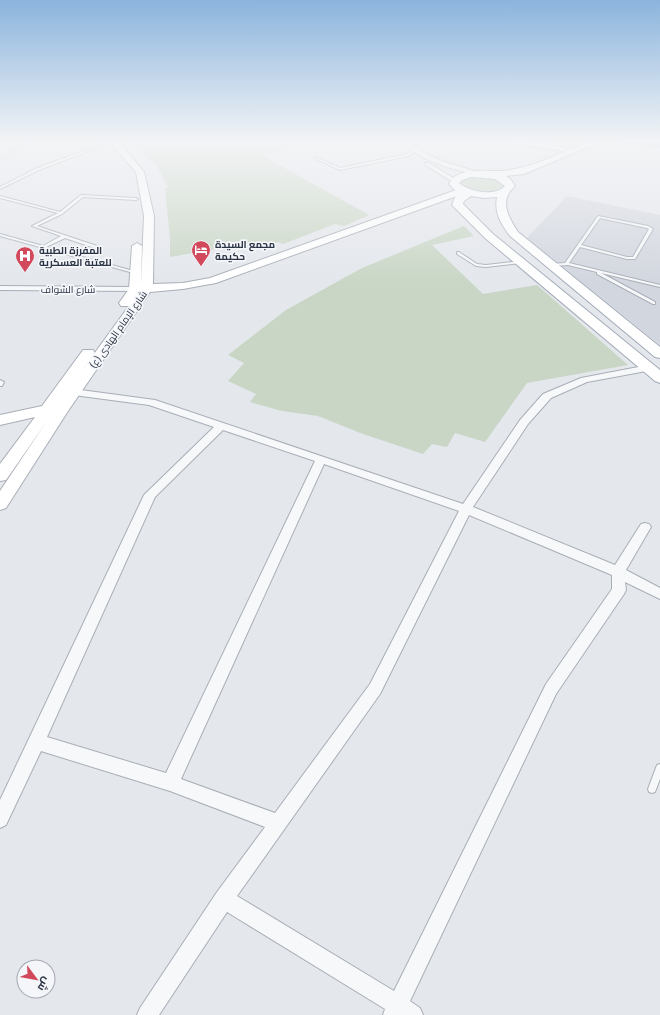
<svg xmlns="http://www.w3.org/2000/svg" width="660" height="1015" font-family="'Fira Sans Condensed',Cairo,sans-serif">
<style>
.built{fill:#d2d6de}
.green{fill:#c9d6c5}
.water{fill:#9fb4cc}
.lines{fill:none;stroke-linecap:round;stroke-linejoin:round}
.lane-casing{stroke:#a9aeb7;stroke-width:2}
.street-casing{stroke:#a9aeb7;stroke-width:2}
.secondary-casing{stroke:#a9aeb7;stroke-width:2}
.primary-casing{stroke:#a3abb8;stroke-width:2}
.lane{fill:#f7f8fa;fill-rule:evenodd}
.street{fill:#f7f8fa;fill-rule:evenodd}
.secondary{fill:#fff;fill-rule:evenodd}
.primary{fill:#fff;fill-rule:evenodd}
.labels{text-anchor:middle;stroke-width:3.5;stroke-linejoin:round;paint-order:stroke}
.far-poi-label{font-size:10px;font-weight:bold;fill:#2b3445;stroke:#f4f6f9;text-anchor:start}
.far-street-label{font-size:10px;fill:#2b3445;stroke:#f4f6f9}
</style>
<rect width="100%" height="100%" fill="#e4e7ec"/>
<path class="built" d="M567 196 660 215V345L527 238Z"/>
<path class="green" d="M130 141H297L302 145 261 155 369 215 344 226 335 224 283 244 278 242 264 247 223 250 222 248 170 257V238L165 188 168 187 154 161H150L137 144Z
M473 177 494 179 502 183 503 186C494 199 472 191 461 185L463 180Z
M464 226 474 236 432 245 483 294 537 285 628 365 527 383 485 442 455 433 447 447 432 444 423 454 363 434 318 416 282 411 250 402 256 394 228 381 244 363 228 355 286 310 362 268Z"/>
<path class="water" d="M619 141H660V148L633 145Z"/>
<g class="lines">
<defs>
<path id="lane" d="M29 141H32L0 160V158Z
M102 144 104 145 39 170 0 189V187L37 168Z
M413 150 415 151 409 156 340 170 314 158 316 157 340 168 407 154Z
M81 195 136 198 138 199 136 200 83 197 62 214 37 226 97 246V248H95L65 238 46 247 137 272V274L0 236V234L43 246 61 236 32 226 58 213 0 198V196L60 212Z
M598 216 648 226 653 229 635 259H627L580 247 569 263 660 285V287L601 273 655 302V304H653L597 274V272L568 265 551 266 549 265 551 264 565 263ZM600 218 647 228 649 229 633 257H627L581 245Z
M457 252H459L477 264 486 265 520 261 522 262 520 263 486 267 476 266 457 254Z
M0 380 4 382 2 386H0Z
M660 764V779L655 792 652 793 649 792 648 789 657 765Z"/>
<path id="street" d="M400 141H407L423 152 442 161 484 174 481 176C453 169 421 162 400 141Z
M501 141 547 143 574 151 571 153 554 149 504 143Z
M425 163H429L458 181 453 182 425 165Z
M0 286 135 287 139 289 135 291 0 290Z
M649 365 654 368 652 370 587 382 551 398 528 424 473 507 615 565 641 524 645 523 649 524 651 527 626 570 660 588V599L625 582 626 590 624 594 556 694 410 1001 420 1008 423 1015H383L385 1009 227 912 159 1015H137L140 1008 217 892 265 827 170 791 41 751 6 825 0 828V800L144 495 214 427 149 405 66 394 61 391 62 389 66 388 155 400 463 504 520 420 543 394 581 378ZM223 430 315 461 166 773 47 737 155 497ZM324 464 459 511 370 684 275 813 181 779ZM469 515 612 575V589L546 684 394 991 237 896 380 694Z"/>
<path id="secondary" d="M105 141H115L120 143 144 172 154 216 153 284 183 283 210 278 459 189 462 188 467 191 465 193 216 283 183 289 150 292 68 411 6 508 0 510V491L47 421 6 480 0 481V464L35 417 0 425V415L42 406 83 350H93L95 353 78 376 129 306H121L119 303 129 289 132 246 137 243 142 246 141 285 144 216 136 172 114 147Z"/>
<path id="primary" d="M590 141H602L524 174 506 176 511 180 515 186C513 188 510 191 509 193 501 206 511 221 518 232L660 347V358L655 357 510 236C501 224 494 213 497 197L483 198 471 196 464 201 463 204 493 234 660 370V383L655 381 485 238 452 205 455 197 461 193 455 190 449 184C457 166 487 172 503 171 533 168 562 152 590 141ZM472 177 495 179 505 186C495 197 470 192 459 183L462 180Z"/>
</defs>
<use href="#lane" class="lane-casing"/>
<use href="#street" class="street-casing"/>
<use href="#secondary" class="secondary-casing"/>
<use href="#primary" class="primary-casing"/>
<use href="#lane" class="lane"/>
<use href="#street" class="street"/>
<use href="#secondary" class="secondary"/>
<use href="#primary" class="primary"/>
</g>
<linearGradient id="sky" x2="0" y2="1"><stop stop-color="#8bb4dd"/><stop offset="0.5" stop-color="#f3f4f6"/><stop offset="1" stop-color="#f3f4f6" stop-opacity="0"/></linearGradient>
<rect width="660" height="283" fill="url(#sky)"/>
<defs>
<symbol id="hotel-pin" viewBox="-11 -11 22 30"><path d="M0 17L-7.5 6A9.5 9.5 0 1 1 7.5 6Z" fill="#d1495b" stroke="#f4f6f9"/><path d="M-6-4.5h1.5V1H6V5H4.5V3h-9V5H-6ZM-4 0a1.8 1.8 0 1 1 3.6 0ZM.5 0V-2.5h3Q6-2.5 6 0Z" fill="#fff"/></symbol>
<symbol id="hospital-pin" viewBox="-11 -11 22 30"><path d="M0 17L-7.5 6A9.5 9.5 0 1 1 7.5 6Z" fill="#d1495b" stroke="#f4f6f9"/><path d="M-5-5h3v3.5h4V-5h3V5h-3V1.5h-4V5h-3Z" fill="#fff"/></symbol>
</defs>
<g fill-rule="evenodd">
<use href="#hotel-pin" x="190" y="239" width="22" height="30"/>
<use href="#hospital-pin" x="14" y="245" width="22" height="30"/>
</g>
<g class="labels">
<g class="far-poi-label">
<text x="215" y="248">مجمع السيدة<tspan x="215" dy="12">حكيمة</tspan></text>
<text x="39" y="254">المفرزة الطبية<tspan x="39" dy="12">للعتبة العسكرية</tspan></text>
</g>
<g class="far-street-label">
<text x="68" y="293">شارع الشواف</text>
<text transform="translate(118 329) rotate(-55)" y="4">شارع الإمام الهادی (ع)</text>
</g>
</g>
<g transform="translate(36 979) rotate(122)"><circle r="19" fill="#f4f6f9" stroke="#a4a8b1"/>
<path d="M0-3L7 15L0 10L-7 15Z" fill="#d1495b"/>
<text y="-6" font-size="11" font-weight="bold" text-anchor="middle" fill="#2b3445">ش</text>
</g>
</svg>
